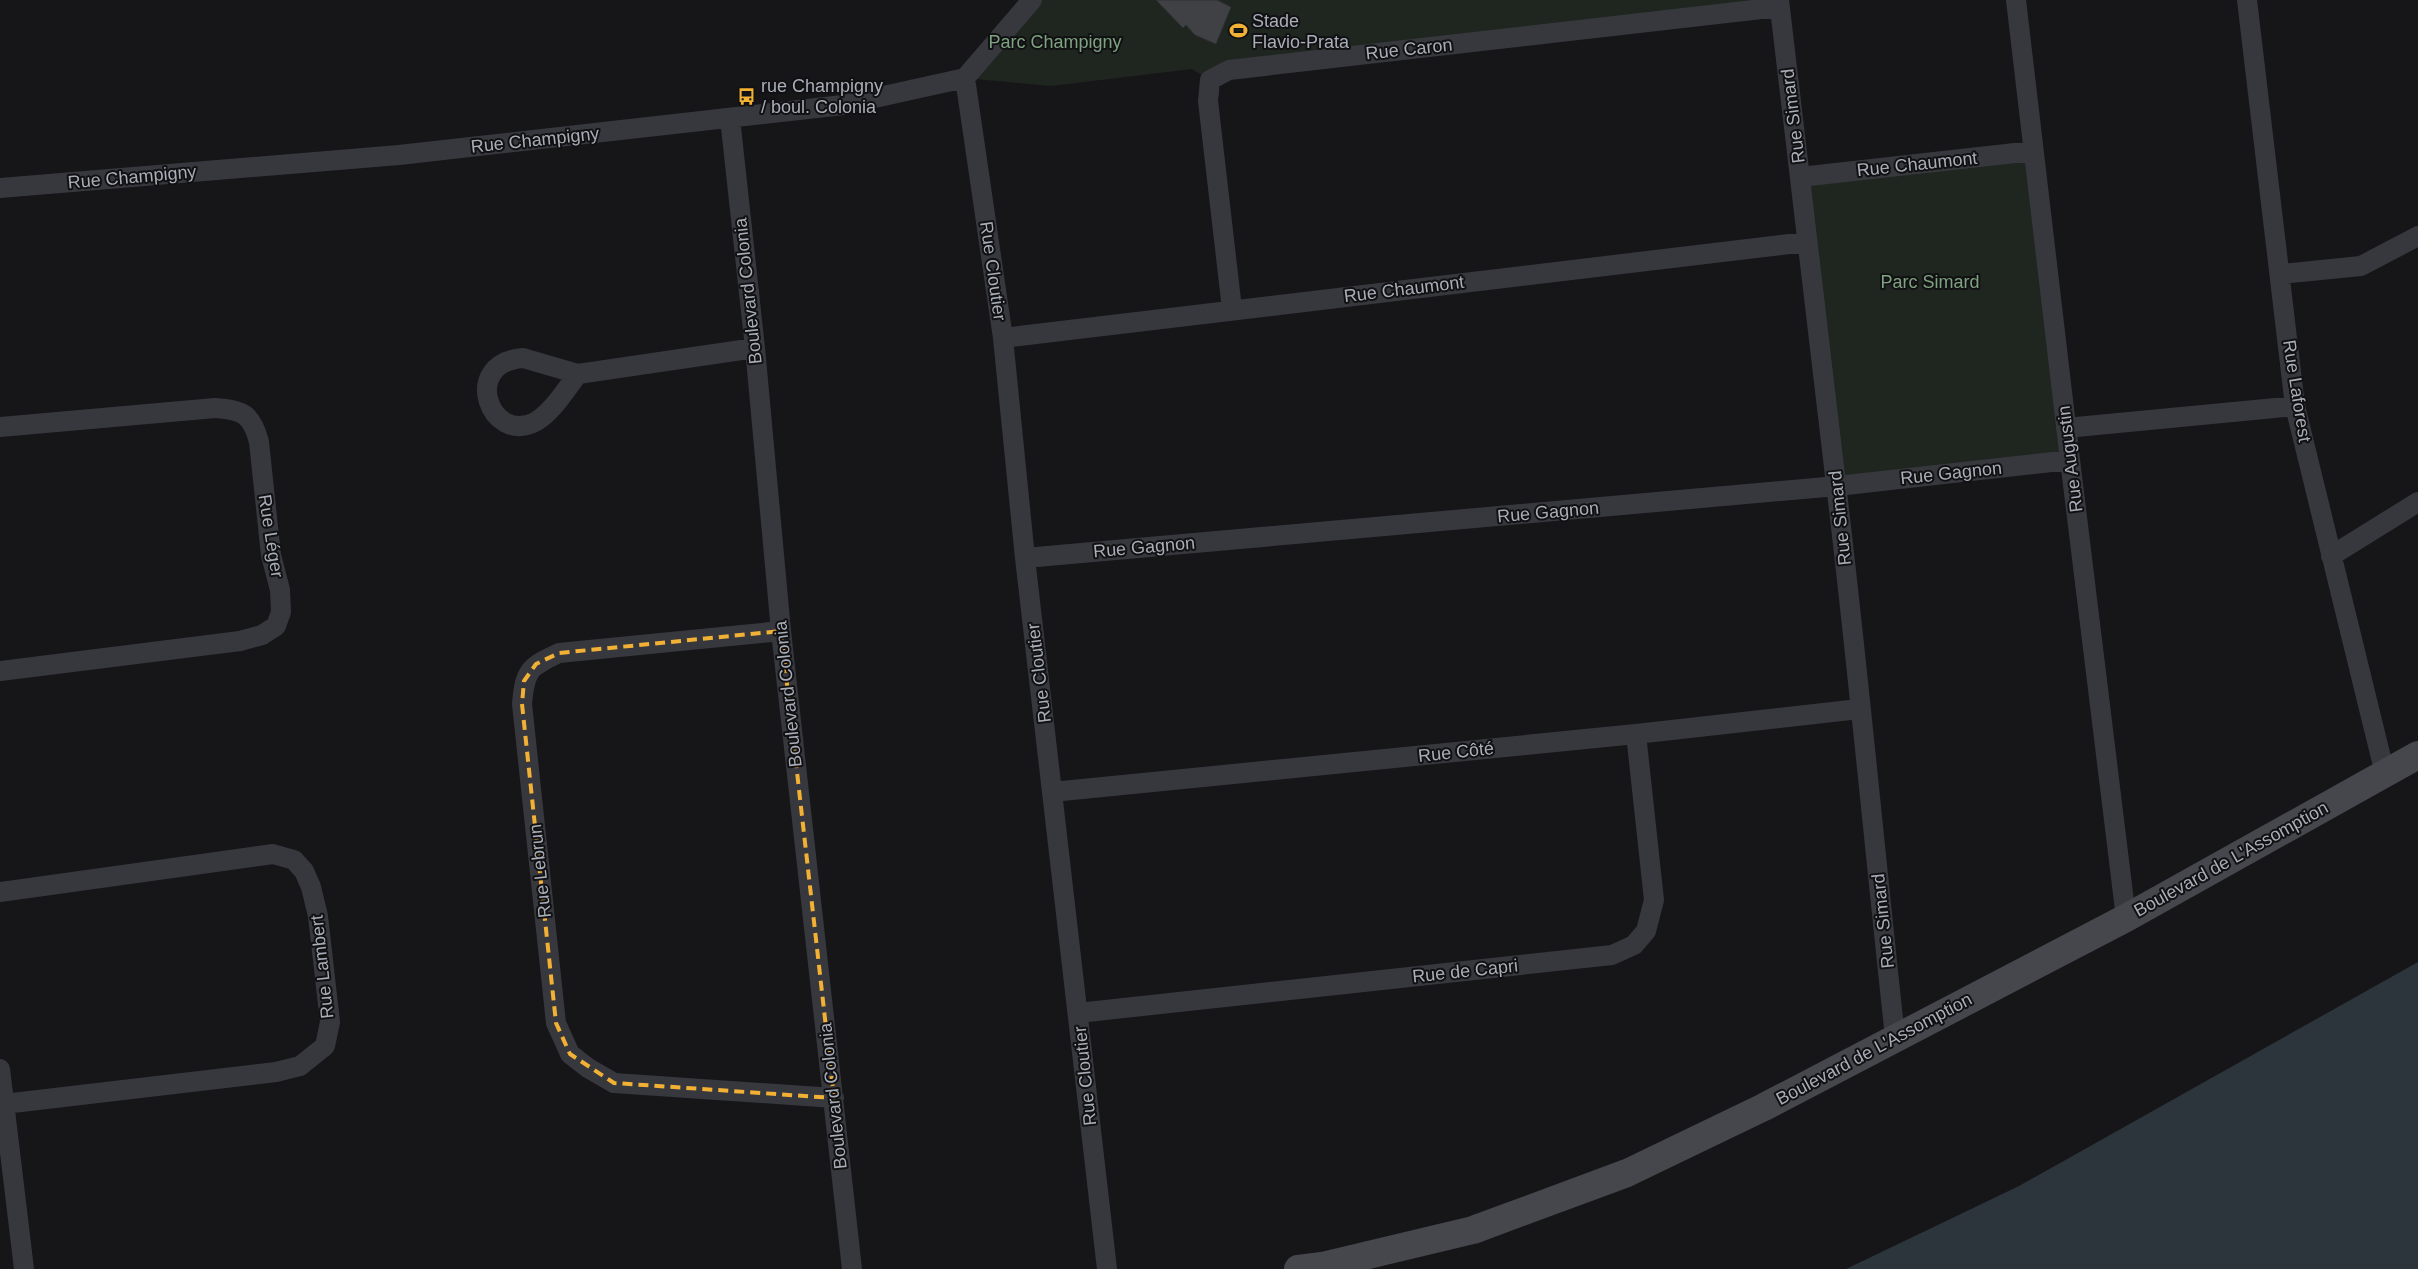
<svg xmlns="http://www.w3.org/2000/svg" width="2418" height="1269" font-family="Helvetica,sans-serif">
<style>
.green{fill:#1e261f}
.water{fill:#2c353c}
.building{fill:#404145;stroke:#303034}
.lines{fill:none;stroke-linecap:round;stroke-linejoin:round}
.street{stroke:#37383d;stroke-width:20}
.secondary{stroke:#45474d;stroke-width:28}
.marked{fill:none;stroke:#f2b134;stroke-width:4;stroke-dasharray:10 6;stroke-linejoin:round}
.labels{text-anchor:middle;stroke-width:4;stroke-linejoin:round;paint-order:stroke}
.poi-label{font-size:18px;fill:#a8adb8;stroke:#111113;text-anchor:start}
.park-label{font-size:18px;fill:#7fa381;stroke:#111113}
.street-label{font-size:18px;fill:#a8adb8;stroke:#111113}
</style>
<rect width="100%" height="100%" fill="#161618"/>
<path class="green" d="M1032 0H1779L1210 80 1192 69 1051 86 965 78Z
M2033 151 2070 460 1837 486 1800 177Z"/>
<path class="water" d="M2418 962V1269H1846L2019 1186Z"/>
<path class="building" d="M1156 0H1217L1231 7 1216 44 1195 35 1186 25 1183 28Z"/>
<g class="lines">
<path class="street" d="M1779 0C1797 162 1817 323 1836 484 1858 668 1875 853 1895 1037
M2016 0 2070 460 2126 918
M2247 0 2295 406 2385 774
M965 78 1003 338 1025 558 1107 1269
M730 118 755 348 781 631 852 1269
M1800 177 2033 151
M0 188 399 155 843 105 965 78 1032 0
M2281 274 2361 266 2418 236
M1232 309 1208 101 1210 80 1229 70 1779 7
M1003 338 1806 242
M523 358 578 374C566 389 552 413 535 422 490 445 460 363 523 358Z
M578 374 755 348
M0 427 215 408C243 410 252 414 259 442L271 555 280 590 281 612 276 626 262 635 240 641 0 671
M2066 428 2295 406
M2331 556 2418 502
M1025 558 1837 486 2070 460
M781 631 559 653C529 667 525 670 522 704L556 1023 570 1054 588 1068 614 1083 834 1098
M1052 792 1636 734 1859 709
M0 892 273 854 294 860 304 871 311 887 318 916 330 1022 325 1046 300 1066 276 1072 4 1104
M1078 1013 1612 955 1634 945 1646 931 1654 900 1636 734
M0 1069 24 1269"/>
<path class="secondary" d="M1298 1269 1322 1266 1473 1230 1627 1173 1764 1107 2126 918 2418 755"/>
</g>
<path class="marked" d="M781 631 834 1098 614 1083 570 1054 556 1023 522 704 524 681 536 664 559 653Z"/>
<defs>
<symbol id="stadium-bare" viewBox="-9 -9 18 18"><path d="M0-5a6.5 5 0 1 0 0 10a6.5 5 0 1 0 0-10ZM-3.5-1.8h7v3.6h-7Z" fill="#f2b134" stroke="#111113" stroke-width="2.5" paint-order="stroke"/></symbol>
<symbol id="bus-bare" viewBox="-9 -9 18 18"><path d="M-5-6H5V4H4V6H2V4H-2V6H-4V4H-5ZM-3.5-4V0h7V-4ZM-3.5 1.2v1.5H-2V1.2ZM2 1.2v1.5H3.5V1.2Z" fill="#f2b134" stroke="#111113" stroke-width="2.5" paint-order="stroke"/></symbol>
</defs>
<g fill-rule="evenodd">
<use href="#stadium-bare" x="1226" y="18" width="25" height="25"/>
<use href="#bus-bare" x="734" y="84" width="25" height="25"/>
</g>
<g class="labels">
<g class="poi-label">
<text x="1252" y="27">Stade<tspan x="1252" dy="21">Flavio-Prata</tspan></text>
<text x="761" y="92">rue Champigny<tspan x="761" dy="21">/ boul. Colonia</tspan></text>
</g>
<g class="park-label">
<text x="1055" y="48">Parc Champigny</text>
<text x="1930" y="288">Parc Simard</text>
</g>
<g class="street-label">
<text transform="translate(1409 49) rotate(-6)" y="6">Rue Caron</text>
<text transform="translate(1793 116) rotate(-97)" y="6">Rue Simard</text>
<text transform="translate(535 140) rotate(-6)" y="6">Rue Champigny</text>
<text transform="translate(1917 164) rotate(-6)" y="6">Rue Chaumont</text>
<text transform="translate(132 177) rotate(-5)" y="6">Rue Champigny</text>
<text transform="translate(993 271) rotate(82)" y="6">Rue Cloutier</text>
<text transform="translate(1404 289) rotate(-7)" y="6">Rue Chaumont</text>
<text transform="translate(748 291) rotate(-96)" y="6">Boulevard Colonia</text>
<text transform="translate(2297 391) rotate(81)" y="6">Rue Laforest</text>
<text transform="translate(2070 459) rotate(-97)" y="6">Rue Augustin</text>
<text transform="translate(1951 473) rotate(-6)" y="6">Rue Gagnon</text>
<text transform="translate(1548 512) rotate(-5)" y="6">Rue Gagnon</text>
<text transform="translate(1840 518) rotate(-96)" y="6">Rue Simard</text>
<text transform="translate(271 536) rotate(81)" y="6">Rue Léger</text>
<text transform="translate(1144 547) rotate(-5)" y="6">Rue Gagnon</text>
<text transform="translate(1039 673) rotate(-97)" y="6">Rue Cloutier</text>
<text transform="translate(788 694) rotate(-96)" y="6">Boulevard Colonia</text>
<text transform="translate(1456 752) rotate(-6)" y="6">Rue Côté</text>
<text transform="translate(2231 859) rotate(-29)" y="6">Boulevard de L'Assomption</text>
<text transform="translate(540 871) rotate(-96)" y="6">Rue Lebrun</text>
<text transform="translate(1883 921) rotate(-96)" y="6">Rue Simard</text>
<text transform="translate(322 967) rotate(-96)" y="6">Rue Lambert</text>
<text transform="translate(1465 971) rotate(-6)" y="6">Rue de Capri</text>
<text transform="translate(1874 1049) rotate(-28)" y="6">Boulevard de L'Assomption</text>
<text transform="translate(1085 1076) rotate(-96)" y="6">Rue Cloutier</text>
<text transform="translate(833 1096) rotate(-96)" y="6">Boulevard Colonia</text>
</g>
</g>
</svg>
